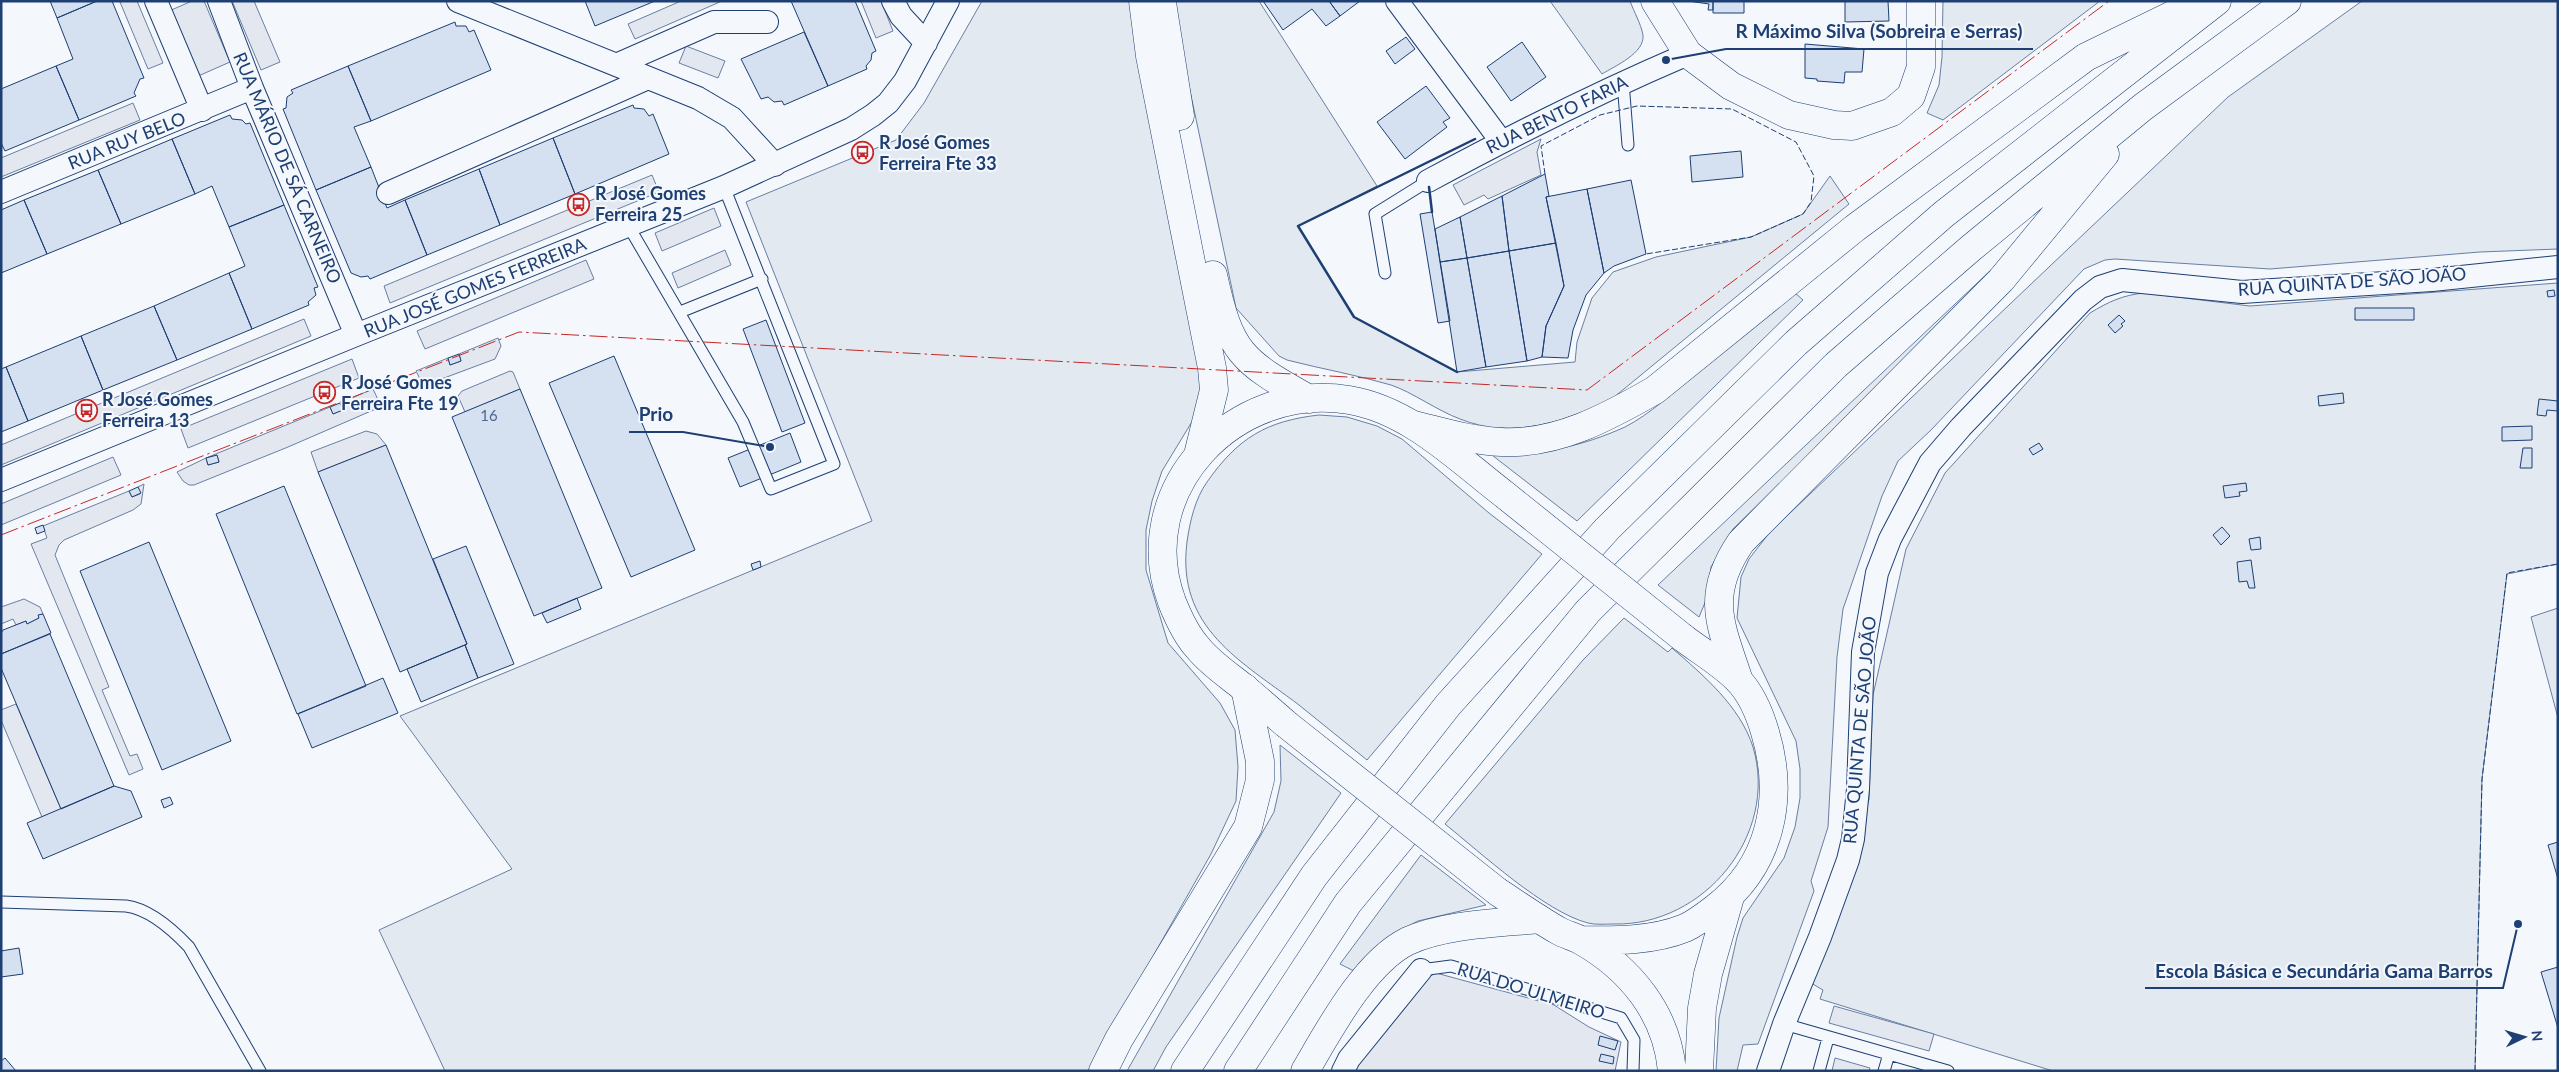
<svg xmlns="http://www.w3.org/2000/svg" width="2559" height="1072" font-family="Lato,sans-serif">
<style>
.green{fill:#e3e9f0;stroke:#687fa3}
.parking{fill:#e3e8f0;stroke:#687fa3}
.building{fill:#d5e0f0;stroke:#1d3f73}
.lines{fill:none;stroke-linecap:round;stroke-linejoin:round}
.lane-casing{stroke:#1d3f73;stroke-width:13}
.street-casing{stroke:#1d3f73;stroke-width:24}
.secondary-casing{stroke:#1d3f73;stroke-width:29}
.highway-casing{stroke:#1d3f73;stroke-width:29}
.lane{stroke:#f4f7fb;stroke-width:11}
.street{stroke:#f4f7fb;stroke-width:22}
.secondary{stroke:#f4f7fb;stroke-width:28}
.highway{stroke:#f4f7fb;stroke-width:28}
.secondary-bridge-casing{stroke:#1d3f73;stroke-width:29;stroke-linecap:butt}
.secondary-bridge{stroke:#f4f7fb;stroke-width:28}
.fence{stroke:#1d3f73;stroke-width:1;stroke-dasharray:6 2.5;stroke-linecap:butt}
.wall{stroke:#1d3f73;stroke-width:2.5}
.power{stroke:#c62828;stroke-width:1;stroke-dasharray:18 4 2.5 4;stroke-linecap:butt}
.labels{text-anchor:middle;stroke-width:4;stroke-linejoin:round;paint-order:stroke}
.number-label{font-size:15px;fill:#4b6792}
.street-label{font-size:18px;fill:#1d3f73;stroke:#f4f7fb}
.poi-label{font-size:18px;font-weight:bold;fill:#1d3f73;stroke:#f4f7fb;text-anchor:start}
.leader{fill:none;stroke:#1d3f73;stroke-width:2}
.callout-dot{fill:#1d3f73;stroke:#f4f7fb;stroke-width:2}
.callout-label{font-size:19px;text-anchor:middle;font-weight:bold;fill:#1d3f73;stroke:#f4f7fb;stroke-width:4;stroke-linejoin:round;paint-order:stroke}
</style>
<rect width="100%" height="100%" fill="#f4f7fb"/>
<path class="green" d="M982 1H1132L1204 382 1193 420 1162 471 1152 501 1146 530V570L1168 643 1220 703 1235 730 1238 767 1236 801 1211 854 1088 1071H445L379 930 512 869 400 716 872 521 746 202 896 140 924 103Z
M1173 1H1259L1377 186 1298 226 1354 317 1457 372 1575 362 1577 342 1592 298 1613 272 1656 257 1751 237 1803 214 1830 176 1849 204 1613 398C1566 422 1512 440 1460 419 1438 411 1412 392 1391 385 1357 375 1322 369 1287 360L1279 356 1236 308 1174 15Z
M1550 1H1630C1634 12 1641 24 1643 35 1645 53 1615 66 1602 74Z
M1943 1H2100L1943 120 1927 113 1939 85 1942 57Z
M2362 1H2558V249L2480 252 2270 269 2115 259 2105 260 2084 269 1931 430 1898 461 1882 496 1843 609 1837 657 1828 827 1811 881 1814 891 1758 1044 1743 1045 1737 1071H1716L1719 1018 1737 937 1743 918 1784 858 1795 827 1800 798V769L1796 741 1737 618 1741 577 1749 559 1770 532 2228 97Z
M2003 266 1733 529 1711 567 1707 598 1699 617 1658 585 1992 269Z
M2558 283V564L2507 574 2482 779 2475 1071H2053L1820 999 1823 990 1811 983 1847 888 1869 799 1873 695 1906 549 1945 473 2090 313C2108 302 2123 295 2144 293L2250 306Z
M1794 292 1803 300 1577 521 1488 452C1534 458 1583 446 1625 427 1650 414 1673 393 1695 374 1728 347 1761 319 1794 292Z
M1319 415 1347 417 1377 426 1402 439 1489 513 1542 554 1367 760C1344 742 1322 723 1299 705 1241 661 1176 628 1187 542 1190 521 1195 499 1207 482 1238 438 1266 421 1319 415Z
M2558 608V718L2531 617Z
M1624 618 1668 652 1672 648C1703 675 1740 706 1753 747 1779 835 1704 926 1614 924 1606 924 1596 925 1588 923 1545 912 1481 853 1445 824L1583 660Z
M1280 745 1341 793 1166 1047 1153 1071H1127L1274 812 1281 781Z
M1421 855 1486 905 1418 921 1396 932 1354 971 1340 964Z"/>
<path class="parking" d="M123 1H137L163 63 148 69 120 2Z
M192 1H204L230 62 196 77 169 11Z
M232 1H254L280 62 261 70Z
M681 1H722L635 39 628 24Z
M861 1H881L893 31 876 38Z
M686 46 725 61 718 78 679 63Z
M133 103 140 120 1 177V158Z
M1541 139 1537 152 1541 175 1488 199 1484 195 1464 205 1453 185Z
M652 175 659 192 390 303 384 286Z
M714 208 721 226 662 251 655 233Z
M725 250 731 265 678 288 672 273Z
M586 260 594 279 425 349 417 331Z
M304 319 311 336 1 465V445Z
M498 338 501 346 495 359 428 384 422 383 416 371 448 358 450 365 461 361 459 354Z
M352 359 359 378 188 448 181 429Z
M510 371 513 372 520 389 465 412 458 396 462 391Z
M373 389 381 406 378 408 288 447 194 485H189L183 481 177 472 206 458 208 465 219 462 217 455 206 458 330 407 333 414 342 410 340 403Z
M366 431 377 434 386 445 318 472 311 452Z
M113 457 121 475 1 525V504Z
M144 484 141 504 133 510 64 540 59 545 55 555 109 687 102 690 130 756 137 754 143 769 129 775 31 544 47 538 43 526 129 491 132 497 140 494 138 487Z
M24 599 40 607 43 614 39 615V618L27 624 26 621 16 625 13 619 1 624V607Z
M16 704 61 809 42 817 1 720V710Z
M1436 973 1554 1005 1589 1027 1621 1042 1615 1071H1351L1417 983Z
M1834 1006 1934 1034 1929 1051 1829 1023Z
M1835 1058 1870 1068 1869 1071H1832Z"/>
<path class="building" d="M50 1H97L57 18Z
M97 1H112L144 78 140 79 134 93 136 96 79 120 56 66 73 59 57 18Z
M585 1H655L595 26Z
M791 1H855L876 51 872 53 871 60 866 66 867 69 828 86Z
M1263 1H1329L1340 16 1326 26 1312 9 1283 30Z
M1329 1H1360L1340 16Z
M1688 1H1713V10H1708L1709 4Z
M1713 1H1744V13H1713Z
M1845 1H1888L1889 21 1845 22Z
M455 22 456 26H466L469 32 474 30 491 70 371 121 348 66Z
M804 32 828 86 784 105 782 101 774 102 768 97 761 99 741 59Z
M1406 37 1415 49 1395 64 1386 51Z
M1522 42 1546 77 1511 101 1487 67Z
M1805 44 1864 49 1862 72H1845L1844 83 1817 81V79L1805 78Z
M56 66 79 120 5 151 1 143V89Z
M348 66 371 121 354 127 371 167 316 190 283 109 286 108 287 97 293 93 291 90Z
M1426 86 1450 118 1443 122 1447 127 1405 159 1377 122Z
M633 105 634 108 644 109 649 116 653 114 669 154 575 194 553 138Z
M230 115 232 119 242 120 246 124 250 123 284 205 229 227 212 186 195 194 172 139Z
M553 138 575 194 500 225 479 169Z
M172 139 195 194 121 224 98 170Z
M1741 151 1743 177 1692 182 1690 156Z
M371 167 387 208 405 200 427 255 370 279 368 276 361 277 351 273 316 190Z
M479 169 500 225 427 255 405 200Z
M98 170 121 224 47 254 24 200Z
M1545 174 1549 196 1546 197 1556 243 1509 251 1502 196Z
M1631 180 1646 254 1614 266 1604 273 1587 189Z
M1587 189 1604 273 1586 295 1573 330 1568 358 1542 357 1546 326 1564 286 1546 197Z
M1502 196 1509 251 1467 258 1460 217Z
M24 200 47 254 1 273V210Z
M284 205 318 287 314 288 316 295 308 302 309 305 252 329 229 273 245 266 229 227Z
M1432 212 1450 321 1438 323 1420 214Z
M1460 217 1467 258 1440 262 1435 229Z
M1556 243 1564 286 1546 326 1542 357 1527 361 1509 251Z
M1509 251 1527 361 1486 367 1467 258Z
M1467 258 1486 367 1457 372 1440 262Z
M229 273 252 329 177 360 154 306Z
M2554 290 2555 296 2548 297 2547 291Z
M154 306 177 360 103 390 81 336Z
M2355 308H2414V320H2355Z
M2119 315 2125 321 2121 324 2123 326 2115 333 2108 325Z
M766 320 805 423 782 432 743 329Z
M81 336 103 390 28 421 6 367Z
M459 354 461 361 450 365 448 358Z
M614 356 695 550 631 577 549 383Z
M6 367 28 421 1 432V369Z
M520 389 602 588 534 616 452 417Z
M2343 393 2344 403 2319 406 2318 396Z
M2539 399 2558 401V411L2547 410 2546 416 2537 415Z
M340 403 343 410 333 414 330 407Z
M2532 426V440L2502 441V427Z
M790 433 801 462 740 487 728 458Z
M2039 443 2043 449 2033 455 2029 449Z
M386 445 467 644 400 672 318 472Z
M2523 448H2532V468H2520Z
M217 455 219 462 208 465 206 458Z
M2246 483 2247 491 2239 492 2240 496 2225 498 2223 486Z
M284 486 366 686 297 714 216 514Z
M138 487 141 493 132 497 129 491Z
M43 525 45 531 37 534 35 528Z
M2222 527 2230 536 2221 545 2213 535Z
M2260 537 2261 549 2251 550 2249 539Z
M149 542 231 741 162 770 80 571Z
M466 546 514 664 478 678 465 645 467 644 433 559Z
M2251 560 2255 588H2249L2247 581 2239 582 2237 562Z
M760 561 761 567 753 570 751 564Z
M577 598 581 609 547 623 542 613Z
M43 614 51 633 1 654V633L3 630 26 621 27 624 39 618 38 615Z
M50 634 114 786 61 809 1 668V654Z
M465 645 478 678 421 702 407 669Z
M383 678 398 713 312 748 298 714Z
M114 786 131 791 142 817 43 859 27 823Z
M170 797 173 804 164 808 161 800Z
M2558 842V879L2548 845Z
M19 948 23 974 1 977V951Z
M2558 967V1028L2541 972Z
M1600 1036 1618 1041 1615 1050 1598 1045Z
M1601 1054 1614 1057 1613 1064 1599 1061Z
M5 1058 16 1071H1V1061Z"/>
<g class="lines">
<defs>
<path id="lane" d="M1623 82 1628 145
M629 227 743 422 771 489 834 464 724 187
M1385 273 1375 214 1428 181
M680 312 762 279
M1 902 126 906C149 909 173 930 189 947L260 1071
M1421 970 1451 966 1621 1018 1634 1040 1633 1071
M1784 1024 1948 1071
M1819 1071 1828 1038
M1884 1071 1889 1054"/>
<path id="street" d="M156 1 202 110
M219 1 252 88 356 335
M458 1 698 98 732 118 775 165
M893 1 901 16 926 43
M1397 1 1501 141
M616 65 714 22H767
M1428 181C1513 135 1599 92 1688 54
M1 192 252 88
M388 193 648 78
M1 480 356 335 724 187 851 129 873 115 888 103 905 81 948 1
M1343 1071 1349 1059 1421 970
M1768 1071 1784 1024 1820 937 1848 860 1853 839 1858 789 1863 652 1877 573 1890 539 1930 463 1961 427 2083 300 2100 287 2122 280 2242 292 2432 280 2558 267"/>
<path id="secondary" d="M1143 1 1150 56 1212 368 1214 390 1198 455
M1655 1 1688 54 1731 86 1789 115 1834 125 1852 126 1892 112 1911 96 1921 67V1
M1162 3 1180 116
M1213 275C1230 353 1241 361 1309 399
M1286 724C1272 712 1258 699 1243 687 1228 675 1210 663 1198 648 1187 636 1178 617 1172 602 1130 489 1235 381 1349 400 1410 410 1458 459 1505 495
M1498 892C1518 905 1538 919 1559 931 1566 935 1573 936 1580 940 1630 968 1667 1013 1672 1071
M1580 940C1614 941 1653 941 1685 928 1696 923 1705 916 1714 909 1771 866 1785 798 1765 732 1760 715 1752 695 1739 681 1723 664 1700 651 1682 637
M1699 1071 1702 1008 1708 974 1730 897"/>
<path id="highway" d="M1414 425C1443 432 1472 441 1501 442 1557 445 1608 417 1655 390L1855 228 2086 57 2195 4
M1739 681C1721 626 1704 596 1741 542L2001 280 2105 154
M1103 1071 1119 1039 1248 827 1260 780V761L1245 688
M1185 1071 1314 876 1448 705 1607 529 1796 343 1944 214 2217 1
M1238 1071 1348 903 1588 611 1836 365 1971 248 2143 107 2287 1
M1305 1071C1329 1030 1365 962 1408 941 1445 924 1499 923 1539 919"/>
</defs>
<use href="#lane" class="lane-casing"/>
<use href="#street" class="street-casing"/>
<use href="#secondary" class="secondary-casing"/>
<use href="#highway" class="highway-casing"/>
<use href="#lane" class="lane"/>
<use href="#street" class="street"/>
<use href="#secondary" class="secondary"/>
<use href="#highway" class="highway"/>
<defs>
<path id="secondary-bridge" d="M1505 495 1682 637
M1286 724 1498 892"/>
</defs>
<use href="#secondary-bridge" class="secondary-bridge-casing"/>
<use href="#secondary-bridge" class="secondary-bridge"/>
<path class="fence" d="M1545 174 1541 146 1600 115 1637 106 1732 109 1796 142 1814 176 1811 202 1803 214 1751 237 1646 254
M2475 1071 2482 779 2507 573 2558 564"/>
<path class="wall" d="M1429 187 1432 212
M1457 372 1354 317 1298 226 1475 139"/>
<path class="power" d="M1 535 519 332 1587 390 2109 1"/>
</g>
<defs>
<symbol id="bus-ring" viewBox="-11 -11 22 22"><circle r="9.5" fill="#f4f7fb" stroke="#c62828" stroke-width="1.5"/><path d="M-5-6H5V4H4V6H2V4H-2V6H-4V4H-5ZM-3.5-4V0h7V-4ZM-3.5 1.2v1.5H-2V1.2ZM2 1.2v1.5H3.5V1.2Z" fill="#c62828"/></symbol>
</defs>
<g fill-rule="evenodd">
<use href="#bus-ring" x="850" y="140" width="25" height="25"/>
<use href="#bus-ring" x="566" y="192" width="25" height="25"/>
<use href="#bus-ring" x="312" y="380" width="25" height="25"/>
<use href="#bus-ring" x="74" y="398" width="25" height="25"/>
</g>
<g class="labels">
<g class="number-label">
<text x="489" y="421">16</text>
</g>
<g class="street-label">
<text transform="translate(1557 115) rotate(-26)" y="6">RUA BENTO FARIA</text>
<text transform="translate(127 141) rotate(-22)" y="6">RUA RUY BELO</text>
<text transform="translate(287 168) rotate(67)" y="6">RUA MÁRIO DE SÁ CARNEIRO</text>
<text transform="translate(2352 282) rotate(-4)" y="6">RUA QUINTA DE SÃO JOÃO</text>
<text transform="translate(475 288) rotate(-22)" y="6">RUA JOSÉ GOMES FERREIRA</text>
<text transform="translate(1860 730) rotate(-85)" y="6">RUA QUINTA DE SÃO JOÃO</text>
<text transform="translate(1531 991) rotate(17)" y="6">RUA DO ULMEIRO</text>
</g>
<g class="poi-label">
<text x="879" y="149">R José Gomes<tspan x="879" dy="21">Ferreira Fte 33</tspan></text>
<text x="595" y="200">R José Gomes<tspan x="595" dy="21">Ferreira 25</tspan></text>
<text x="341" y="389">R José Gomes<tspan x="341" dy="21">Ferreira Fte 19</tspan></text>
<text x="102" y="406">R José Gomes<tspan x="102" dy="21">Ferreira 13</tspan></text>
</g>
</g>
<path class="leader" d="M1666 60L1726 49H2033M770 447L683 432H629M2518 924L2503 988H2145"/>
<g class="callout-dot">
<circle cx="1666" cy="60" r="5"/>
<circle cx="770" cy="447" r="5"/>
<circle cx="2518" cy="924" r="5"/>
</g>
<g class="callout-label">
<text x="1879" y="38">R Máximo Silva (Sobreira e Serras)</text>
<text x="656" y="421">Prio</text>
<text x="2324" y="978">Escola Básica e Secundária Gama Barros</text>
</g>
<rect width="2559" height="1072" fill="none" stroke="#1d3f73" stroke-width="5"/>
<g transform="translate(2524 1037) rotate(85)" stroke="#f4f7fb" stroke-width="4" paint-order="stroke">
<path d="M0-4L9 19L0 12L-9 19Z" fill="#1d3f73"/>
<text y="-8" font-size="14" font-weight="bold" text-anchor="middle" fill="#1d3f73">N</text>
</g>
</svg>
